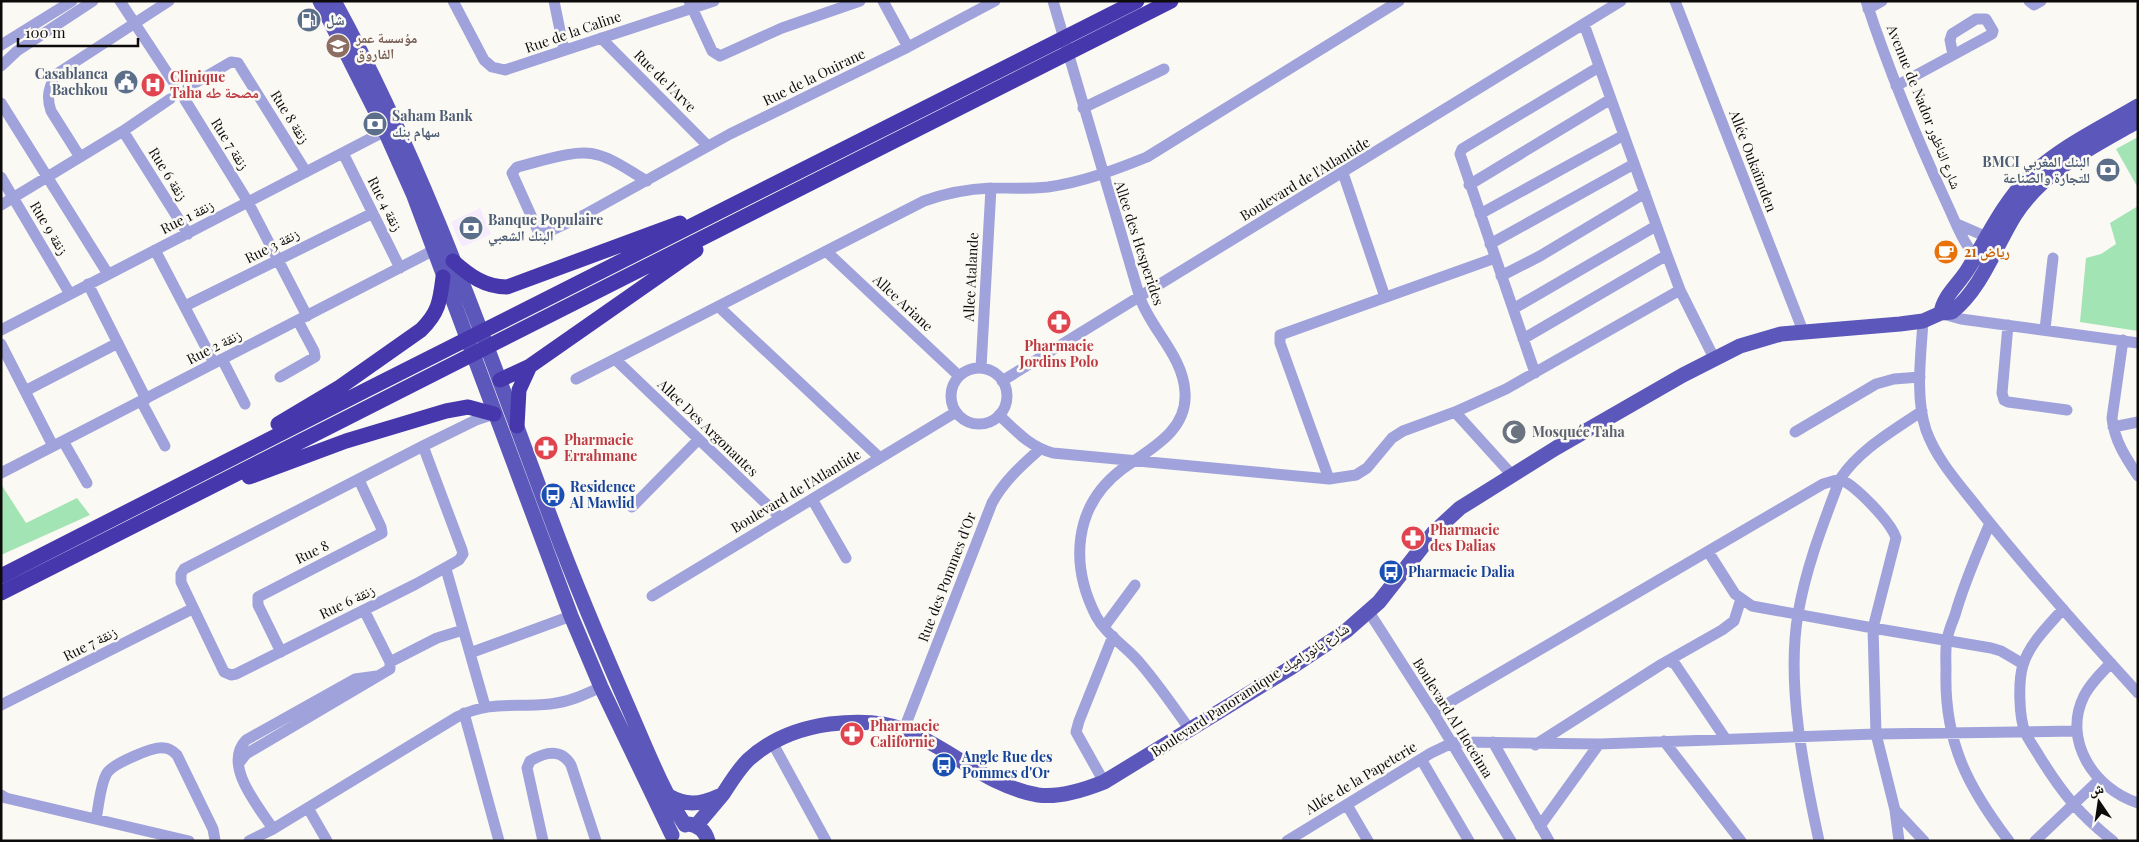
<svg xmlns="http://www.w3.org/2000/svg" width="2139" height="842" font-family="'Playfair Display','Noto Naskh Arabic',serif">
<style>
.commercial{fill:#f6eafe}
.green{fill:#a3e4b4}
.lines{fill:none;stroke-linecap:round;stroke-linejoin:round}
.minor{stroke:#a0a3db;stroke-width:11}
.major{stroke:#5c57ba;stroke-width:15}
.highway{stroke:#4637ad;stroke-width:15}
.labels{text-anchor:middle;stroke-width:5;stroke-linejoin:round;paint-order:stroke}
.service-label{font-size:14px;font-weight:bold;fill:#4e5e75;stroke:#fbf9f4;text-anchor:start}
.street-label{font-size:14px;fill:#0c0b0a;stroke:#fbf9f4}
.education-label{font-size:14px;font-weight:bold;fill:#785e54;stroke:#fbf9f4;text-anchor:start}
.health-label{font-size:14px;font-weight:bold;fill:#be3a42;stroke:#fbf9f4;text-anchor:start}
.food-label{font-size:14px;font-weight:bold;fill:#c56008;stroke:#fbf9f4;text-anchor:start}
.worship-label{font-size:14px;font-weight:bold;fill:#5b616d;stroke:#fbf9f4;text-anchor:start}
.transit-label{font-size:14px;font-weight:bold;fill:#164399;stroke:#fbf9f4;text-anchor:start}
</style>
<rect width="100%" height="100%" fill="#fbf9f4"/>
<path class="commercial" d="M480 208 491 234 462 247 451 222Z"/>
<path class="green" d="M2138 137V188L2116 149Z
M2138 206V331L2080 322 2086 258 2101 254 2116 244 2110 223Z
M1 484 26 523 77 498 90 515 1 555Z"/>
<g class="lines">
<path class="minor" d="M120 1 174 83
M453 1 484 60 492 67 505 70 714 1
M554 1 564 50
M689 1 712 51 720 56 782 28 860 1
M883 1 908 47
M1053 1 1140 298C1152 331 1183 356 1185 392 1188 432 1148 450 1121 470 1073 507 1070 565 1096 616 1106 635 1127 647 1140 663 1158 684 1174 707 1190 730
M1675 1 1803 331
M1866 1C1889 71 1917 139 1948 206 1955 221 1967 253 1981 261
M2029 1 2034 5 2041 1
M1868 9 1882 1
M1584 24 1667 255 1680 290 1714 358
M601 38 708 146
M1 45 72 1
M1 66 17 51 93 1
M1896 86 1992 34 1993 31 1986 19H1976L1952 34 1950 40 1953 55
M188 87 231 62 238 63 306 172
M185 100 248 202 307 316
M1 103 108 274
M1083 108 1164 69
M123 131 188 234
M343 153 400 268
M80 157 51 111C46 97 49 88 55 75L169 1
M1343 173 1385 297
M1 177 70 294
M647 181C632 173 615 159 598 155 576 148 539 162 517 167L512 173 538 231 548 232 584 215 730 134 908 47 995 1
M1469 185 1611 99
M1 205 123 131 170 99
M1480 214 1624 135
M1957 224 1994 240
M1490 244 1634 164
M155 250 214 363
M827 252 959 376
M1501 276 1540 256 1645 193
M88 284 146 399
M185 306 373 213
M719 307 880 458
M1513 309 1656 226
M1943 314 1961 319 2138 343
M1923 321C1921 355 1915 397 1926 430 1937 461 1961 486 1981 512 2031 574 2084 634 2138 693
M2008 325 2002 393 2004 400 2008 402 2067 410
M2045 329 2053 258
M1 330 385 131
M1523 339 1667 255
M2123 340 2112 418C2114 440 2126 458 2138 476
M1 344 53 446
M222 359 245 404
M616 360 781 518
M981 368 991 188
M951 396a28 28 0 1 1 56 0a28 28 0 1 1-56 0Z
M1535 373 1460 154 1462 149 1599 67
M280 377 315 357 314 351 298 321
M576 379 924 201C946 193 968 189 991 188 1010 188 1029 189 1048 187 1083 182 1115 170 1147 157L1399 1
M1002 381 1621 1
M25 391 118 343
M141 401 165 446
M1455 412 1512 475
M999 415C1016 431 1030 447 1053 453L1329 479 1356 475 1367 468 1392 438 1403 431 1455 412 1506 389 1680 290
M2113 427 2138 422
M1795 432 1876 384 1894 379 1920 377
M63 441 87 483
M423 446 462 550 463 554 459 560 416 584 236 674 231 675 224 672 181 582V574L184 569 423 446 476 420 494 414
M1 473 434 250
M1329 479 1280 343V335L1495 258
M812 499 846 558
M632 507 698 440
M1990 523C1977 554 1964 583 1955 615 1952 623 1948 632 1947 640 1945 650 1946 661 1946 671 1944 741 1967 786 2009 841
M1709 553 1735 594 1752 606 1873 628 1991 648 2001 651 2023 664
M446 569 485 706
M652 596 956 412
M2063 609C2049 625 2029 644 2023 665 2018 681 2019 717 2025 732 2029 741 2036 750 2041 759 2063 794 2080 815 2113 841
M1369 612 1433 712 1511 841
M1104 627 1135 585
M281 652 258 605V597L382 533 381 527 359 480
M470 653 571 616
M1669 661 1675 664 1725 738
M390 662 437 638 463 630
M2111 663C2101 673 2090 684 2084 696 2062 740 2094 789 2138 803
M1 705 192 609
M1433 712 1823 484 1840 479C1856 486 1891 522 1896 538L1873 628 1876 734 1895 810 1924 841
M464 713 499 841
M904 729 992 503C1004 481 1021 466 1039 450
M1664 741 1741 841
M772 742 826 841
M1493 742 1549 841
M1535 745 1662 664 1722 630 1734 621 1741 599
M1421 759 1469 841
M239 763 246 754 390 669V662L364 610
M1104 782 1076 732 1079 721 1113 636
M1 795 6 798 189 841
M1347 805 1368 841
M308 808 327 841
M1895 810 1899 841
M96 819C99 805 100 785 107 773 113 764 153 746 164 748 169 748 173 751 177 755L213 829 215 840
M1540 826 1599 744
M273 829C259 807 222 765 246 740L355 679 377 676
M249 841 273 829 457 717C491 700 515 708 550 704 569 702 584 695 601 687
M543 841 527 768 530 761C545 752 561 748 571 765L596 841
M1287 841 1431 753 1452 743 1465 742 1599 744 1876 734 2076 731
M1819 841C1804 772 1786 684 1798 614 1806 567 1823 524 1840 479 1860 449 1893 431 1922 411
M2035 841 2099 780"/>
<path class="major" d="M320 1 381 122 414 196 571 616 601 687 672 835
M334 1C425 167 487 348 553 524 577 589 604 652 632 716 648 753 663 791 685 825
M1941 313C1943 296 1959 284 1968 269 1987 238 2003 203 2029 177 2060 147 2101 128 2138 106
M667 795C686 806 699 805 719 796
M688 824C698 825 705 830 708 841
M696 826C705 815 714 805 723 794 731 782 738 770 748 760 771 739 800 728 830 724 854 721 882 721 905 730 951 749 989 787 1038 795 1060 798 1084 790 1104 782L1292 667 1346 631 1379 602 1434 532 1460 508 1556 448 1683 375 1740 346 1781 334 1900 324 1923 321 1941 313 1952 312C1982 288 1995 247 2015 215 2044 170 2092 147 2138 121"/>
<path class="highway" d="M453 261C470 276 485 287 507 287L680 223
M500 380 530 366
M278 424 340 387 421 330C439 312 440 301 443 277
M517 426 519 390 530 366 696 250
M249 477 346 441 446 411 468 407 494 414
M1 576 366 390 1137 1
M1 593 1171 1"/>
</g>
<defs>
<symbol id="fuel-disc" viewBox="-11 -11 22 22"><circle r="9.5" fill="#5c6f8a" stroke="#fbf9f4"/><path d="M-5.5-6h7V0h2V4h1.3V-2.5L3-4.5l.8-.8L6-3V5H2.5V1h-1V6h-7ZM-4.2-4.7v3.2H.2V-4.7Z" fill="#fff"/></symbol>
<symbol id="school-disc" viewBox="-11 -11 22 22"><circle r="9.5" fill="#8d6e63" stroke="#fbf9f4"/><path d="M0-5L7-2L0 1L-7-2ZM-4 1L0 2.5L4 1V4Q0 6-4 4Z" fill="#fff"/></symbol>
<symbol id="civic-disc" viewBox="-11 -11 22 22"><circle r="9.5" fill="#5c6f8a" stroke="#fbf9f4"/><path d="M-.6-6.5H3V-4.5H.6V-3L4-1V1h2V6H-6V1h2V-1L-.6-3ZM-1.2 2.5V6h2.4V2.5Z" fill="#fff"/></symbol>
<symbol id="hospital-disc" viewBox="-11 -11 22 22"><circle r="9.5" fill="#e0444e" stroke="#fbf9f4"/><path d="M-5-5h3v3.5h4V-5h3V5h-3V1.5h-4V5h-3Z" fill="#fff"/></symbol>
<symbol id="bank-disc" viewBox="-11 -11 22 22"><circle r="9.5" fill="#5c6f8a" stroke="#fbf9f4"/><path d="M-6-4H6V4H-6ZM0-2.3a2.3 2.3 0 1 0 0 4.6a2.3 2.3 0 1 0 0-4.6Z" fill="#fff"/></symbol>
<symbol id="cafe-disc" viewBox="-11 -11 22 22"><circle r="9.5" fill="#e8710a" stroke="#fbf9f4"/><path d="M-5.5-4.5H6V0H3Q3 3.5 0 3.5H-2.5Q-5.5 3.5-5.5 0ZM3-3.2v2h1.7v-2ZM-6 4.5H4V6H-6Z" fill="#fff"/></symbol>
<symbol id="pharmacy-disc" viewBox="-11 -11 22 22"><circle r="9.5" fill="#e0444e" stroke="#fbf9f4"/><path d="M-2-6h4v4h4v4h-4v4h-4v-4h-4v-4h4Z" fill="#fff"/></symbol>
<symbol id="mosque-disc" viewBox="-11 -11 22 22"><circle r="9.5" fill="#6b7280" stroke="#fbf9f4"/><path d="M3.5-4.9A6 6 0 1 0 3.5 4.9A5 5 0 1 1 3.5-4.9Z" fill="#fff"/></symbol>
<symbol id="bus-disc" viewBox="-11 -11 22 22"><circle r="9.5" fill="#1a4fb4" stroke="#fbf9f4"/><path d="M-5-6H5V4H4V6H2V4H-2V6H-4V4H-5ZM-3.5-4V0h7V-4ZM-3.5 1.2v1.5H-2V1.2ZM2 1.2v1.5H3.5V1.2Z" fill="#fff"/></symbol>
</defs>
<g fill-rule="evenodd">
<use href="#fuel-disc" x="295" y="6" width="28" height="28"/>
<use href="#school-disc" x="324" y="32" width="28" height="28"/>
<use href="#civic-disc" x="112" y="68" width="28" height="28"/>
<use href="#hospital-disc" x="139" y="71" width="28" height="28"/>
<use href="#bank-disc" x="361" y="110" width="28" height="28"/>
<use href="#bank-disc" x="2094" y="156" width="28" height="28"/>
<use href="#bank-disc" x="457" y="214" width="28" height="28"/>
<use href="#cafe-disc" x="1932" y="238" width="28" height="28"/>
<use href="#pharmacy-disc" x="1045" y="308" width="28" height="28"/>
<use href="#mosque-disc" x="1500" y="418" width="28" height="28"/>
<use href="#pharmacy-disc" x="532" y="434" width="28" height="28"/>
<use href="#bus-disc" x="539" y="481" width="28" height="28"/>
<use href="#pharmacy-disc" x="1399" y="524" width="28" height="28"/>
<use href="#bus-disc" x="1377" y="558" width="28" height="28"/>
<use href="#pharmacy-disc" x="838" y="720" width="28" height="28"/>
<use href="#bus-disc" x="930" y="751" width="28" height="28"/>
</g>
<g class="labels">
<g class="service-label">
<text x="326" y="25">شل</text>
<text x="108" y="79" text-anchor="end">Casablanca<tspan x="108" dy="16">Bachkou</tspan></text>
<text x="392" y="121">Saham Bank<tspan x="392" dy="16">سهام بنك</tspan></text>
<text x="2090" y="167" text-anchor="end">BMCI البنك المغربي<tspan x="2090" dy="16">للتجارة والصناعة</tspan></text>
<text x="488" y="225">Banque Populaire<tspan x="488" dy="16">البنك الشعبي</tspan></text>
</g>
<g class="street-label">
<text transform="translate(573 32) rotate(-19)" y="5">Rue de la Caline</text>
<text transform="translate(814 77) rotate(-26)" y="5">Rue de la Ouirane</text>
<text transform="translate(665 81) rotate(45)" y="5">Rue de l'Arve</text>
<text transform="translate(1924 107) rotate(68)" y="5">Avenue de Nador شارع الناظور</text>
<text transform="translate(290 117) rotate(58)" y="5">Rue 8 زنقة</text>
<text transform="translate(230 144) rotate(58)" y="5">Rue 7 زنقة</text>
<text transform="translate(1753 161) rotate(69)" y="5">Allée Oukaïmden</text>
<text transform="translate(168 174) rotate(58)" y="5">Rue 6 زنقة</text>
<text transform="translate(1305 179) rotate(-31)" y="5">Boulevard de l'Atlantide</text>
<text transform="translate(385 204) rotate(63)" y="5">Rue 4 زنقة</text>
<text transform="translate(187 217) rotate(-27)" y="5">Rue 1 زنقة</text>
<text transform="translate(49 228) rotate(59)" y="5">Rue 9 زنقة</text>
<text transform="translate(1139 243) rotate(72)" y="5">Allee des Hesperides</text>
<text transform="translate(272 246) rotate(-27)" y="5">Rue 3 زنقة</text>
<text transform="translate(971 277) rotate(-87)" y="5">Allee Atalande</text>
<text transform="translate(903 303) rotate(43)" y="5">Allee Ariane</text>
<text transform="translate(214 347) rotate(-27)" y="5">Rue 2 زنقة</text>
<text transform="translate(708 428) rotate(44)" y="5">Allee Des Argonautes</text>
<text transform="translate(796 491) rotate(-31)" y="5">Boulevard de l'Atlantide</text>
<text transform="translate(312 552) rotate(-26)" y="5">Rue 8</text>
<text transform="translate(947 577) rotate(-69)" y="5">Rue des Pommes d'Or</text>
<text transform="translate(347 602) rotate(-26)" y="5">Rue 6 زنقة</text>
<text transform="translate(90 644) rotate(-27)" y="5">Rue 7 زنقة</text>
<text transform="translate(1250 690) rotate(-33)" y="5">Boulevard Panoramique شارع بانوراميك</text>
<text transform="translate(1453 718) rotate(58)" y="5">Boulevard Al Hoceima</text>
<text transform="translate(1361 778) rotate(-31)" y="5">Allée de la Papeterie</text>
</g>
<g class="education-label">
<text x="356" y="43">مؤسسة عمر<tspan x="356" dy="16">الفاروق</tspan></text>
</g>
<g class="health-label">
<text x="170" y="82">Clinique<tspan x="170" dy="16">Taha مصحة طه</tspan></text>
<text x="1059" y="351" text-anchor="middle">Pharmacie<tspan x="1059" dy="16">Jordins Polo</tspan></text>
<text x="564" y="445">Pharmacie<tspan x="564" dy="16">Errahmane</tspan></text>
<text x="1430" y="535">Pharmacie<tspan x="1430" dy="16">des Dalias</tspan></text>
<text x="870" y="731">Pharmacie<tspan x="870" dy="16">Californie</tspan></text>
</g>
<g class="food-label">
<text x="1964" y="257">رياض 21</text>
</g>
<g class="worship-label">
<text x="1532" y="437">Mosquée Taha</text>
</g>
<g class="transit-label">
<text x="570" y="492">Residence<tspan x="570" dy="16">Al Mawlid</tspan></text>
<text x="1408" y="577">Pharmacie Dalia</text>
<text x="962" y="762">Angle Rue des<tspan x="962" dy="16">Pommes d'Or</tspan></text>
</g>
</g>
<rect width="2139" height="842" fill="none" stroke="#0c0b0a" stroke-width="5"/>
<g transform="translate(2099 802) rotate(347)" stroke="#fbf9f4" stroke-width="4" paint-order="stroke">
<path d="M0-4L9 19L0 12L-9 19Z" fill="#0c0b0a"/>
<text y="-8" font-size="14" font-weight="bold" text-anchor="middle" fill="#0c0b0a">ش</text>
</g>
<path d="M18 38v8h120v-8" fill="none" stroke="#0c0b0a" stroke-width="2.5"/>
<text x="25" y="38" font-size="15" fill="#0c0b0a" stroke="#fbf9f4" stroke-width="4" paint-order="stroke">100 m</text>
</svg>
